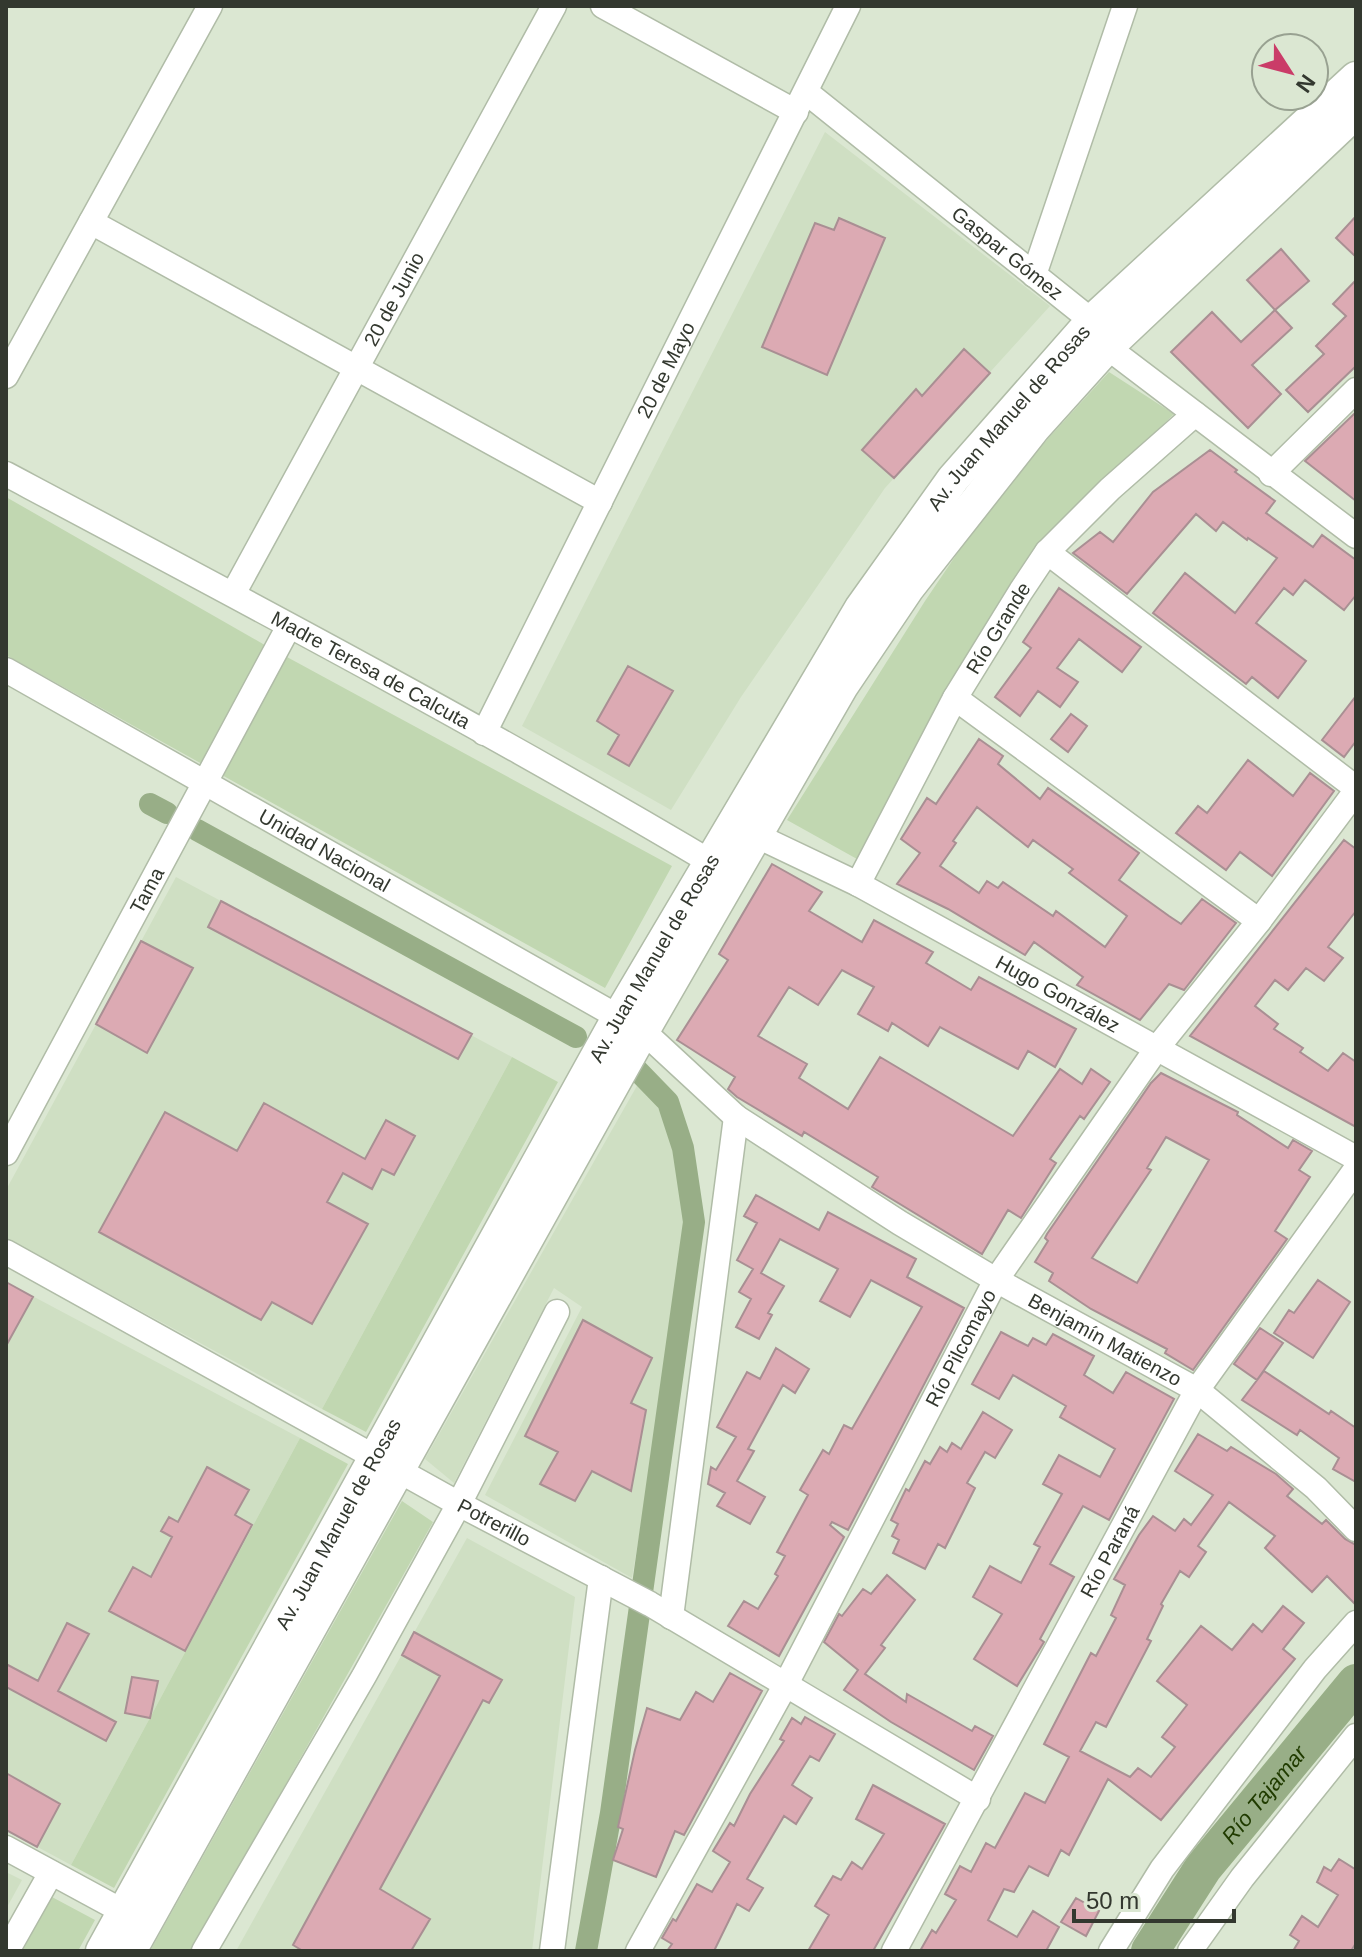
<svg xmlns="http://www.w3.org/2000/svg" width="1362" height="1957" font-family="Arial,sans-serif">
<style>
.built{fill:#cfdfc3}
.green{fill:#c1d7b1}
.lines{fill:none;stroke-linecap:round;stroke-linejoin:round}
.canal{stroke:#98ae87;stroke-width:22}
.river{stroke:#98ae87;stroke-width:38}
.building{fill:#dcaab3;stroke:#a98f93;stroke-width:2;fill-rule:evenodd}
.minor-casing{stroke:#b0bca7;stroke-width:27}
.major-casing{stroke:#b0bca7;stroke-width:35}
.minor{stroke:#fff;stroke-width:24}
.major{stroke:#fff;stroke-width:32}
.labels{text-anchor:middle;stroke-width:7;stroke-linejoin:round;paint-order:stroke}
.street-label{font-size:20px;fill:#33382f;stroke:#dbe7d2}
.water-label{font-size:22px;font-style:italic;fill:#203b00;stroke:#dbe7d2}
</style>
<rect width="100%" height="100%" fill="#dbe7d2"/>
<path class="built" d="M825 132 1050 306 885 488 741 697 671 810 522 726Z
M176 877 512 1057 322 1409 6 1238V1190Z
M642 1077 669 1129 685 1211 669 1354 632 1578 485 1495 582 1307 554 1288 454 1483 425 1459Z
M6 1282 300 1438 71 1865 6 1830Z
M467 1538 575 1597 532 1951H236Z
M6 1872 22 1880 6 1909Z"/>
<path class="green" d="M1109 372 1174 414 1037 546 943 697 857 859 787 820 925 601 998 493Z
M6 497 263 644 672 866 605 988 6 655Z
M512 1057 558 1082 366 1432 322 1409Z
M300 1438 348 1464 114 1888 71 1865Z
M402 1501 433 1522 192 1951H150Z
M52 1897 95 1920 78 1951H22Z"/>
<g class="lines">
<path class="canal" d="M150 804 167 813
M197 830 576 1037
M586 1951 611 1813 694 1222 683 1148 668 1102 637 1070"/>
<path class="river" id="s1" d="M1150 1951 1203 1868 1356 1683"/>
</g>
<path class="building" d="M1356 216V257L1336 238Z
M839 218 885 238 827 375 762 347 815 223 834 230Z
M1281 249 1309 281 1275 310 1247 280Z
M1356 280V366L1308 412 1286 390 1324 354 1316 346 1346 316 1333 304Z
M1275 310 1292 328 1252 365 1281 394 1248 428 1171 352 1212 312 1241 342Z
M964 349 990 373 894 478 862 450 916 389 922 396Z
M1356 412V501L1305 461Z
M1210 450 1237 470 1235 472 1275 501 1266 513 1313 547 1322 535 1356 560V595L1344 610 1305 580 1293 595 1284 588 1256 623 1306 661 1278 698 1252 677 1246 684 1153 613 1185 573 1235 613 1277 558 1248 538 1247 540 1223 522 1216 531 1196 514 1127 594 1073 553 1100 532 1113 542 1153 492Z
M1059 588 1141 647 1122 672 1079 639 1057 668 1078 682 1060 707 1038 691 1020 716 995 697 1031 648 1023 642Z
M628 666 673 691 629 766 608 754 619 735 597 721Z
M1356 696V741L1344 757 1322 740Z
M1071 714 1087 726 1068 752 1051 739Z
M979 739 1003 756 998 764 1040 799 1048 788 1139 853 1119 880 1169 916 1181 924 1202 899 1236 923 1184 990 1169 984 1140 1020 1077 985 1083 977 1034 942 1025 955 948 909 897 884 920 853 901 839 927 798 936 804ZM977 807 1028 847 1033 840 1073 869 1069 873 1127 916 1105 947 1056 911 1053 916 1003 882 998 888 987 881 979 893 940 866 956 843 953 841Z
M1248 760 1293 796 1310 773 1334 791 1272 876 1240 852 1226 870 1176 833 1198 806 1207 813Z
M1344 840 1356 849V911L1328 947 1343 958 1324 981 1306 968 1288 990 1275 980 1255 1006 1278 1024 1274 1029 1303 1048 1300 1052 1328 1071 1343 1053 1356 1062V1127L1190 1036Z
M772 864 822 892 809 911 862 942 874 920 933 952 926 963 971 990 979 977 1076 1029 1055 1067 1028 1051 1018 1069 940 1027 928 1046 892 1023 888 1031 858 1014 874 987 842 970 818 1005 789 987 758 1036 807 1064 799 1078 848 1109 880 1057 1013 1136 1060 1069 1082 1084 1091 1069 1110 1082 1084 1119 1080 1116 1050 1159 1056 1163 1021 1218 1008 1210 982 1254 872 1187 878 1177 804 1132 802 1136 737 1097 728 1089 735 1077 677 1040 728 960 719 954Z
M221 901 472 1034 458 1059 208 927Z
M141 941 193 968 147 1053 96 1024Z
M1161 1073 1238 1112 1237 1115 1288 1148 1293 1140 1312 1151 1299 1170 1310 1177 1275 1231 1287 1239 1193 1370 1165 1353 1167 1349 1091 1309 1049 1281 1053 1273 1035 1262 1048 1241 1045 1238 1047 1234 1151 1083ZM1166 1137 1209 1160 1137 1283 1092 1258 1151 1170 1147 1168Z
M264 1103 365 1159 386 1120 415 1136 394 1175 382 1169 372 1189 343 1173 327 1202 368 1224 312 1324 272 1302 261 1320 99 1232 165 1112 237 1151Z
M756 1195 819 1230 828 1212 916 1259 907 1277 964 1308 848 1530 832 1522 830 1525 844 1537 779 1656 728 1626 744 1601 758 1609 778 1576 775 1574 785 1556 777 1552 808 1495 800 1490 823 1450 829 1454 844 1425 852 1429 922 1307 871 1280 850 1317 820 1301 838 1269 780 1239 761 1273 784 1286 768 1313 772 1315 759 1339 736 1327 751 1299 739 1292 753 1269 737 1260 757 1223 744 1216Z
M1318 1280 1350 1302 1313 1358 1274 1333 1289 1310 1294 1313Z
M6 1282 33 1297 6 1346Z
M583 1320 652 1358 631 1403 646 1410 631 1491 592 1471 575 1501 540 1484 558 1452 525 1436Z
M1260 1328 1283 1343 1257 1380 1234 1364Z
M1001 1332 1028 1346 1033 1338 1046 1345 1053 1334 1094 1356 1084 1375 1113 1393 1126 1372 1174 1399 1109 1520 1083 1506 1050 1564 1074 1577 1040 1639 1044 1642 1017 1686 974 1659 1002 1614 973 1597 990 1566 1021 1583 1040 1547 1034 1544 1062 1494 1043 1484 1059 1455 1100 1477 1115 1449 1060 1417 1066 1406 1013 1375 999 1399 972 1384Z
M776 1348 809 1369 795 1393 783 1385 748 1449 754 1451 737 1481 765 1497 750 1524 717 1506 725 1493 708 1484 711 1467 716 1470 736 1437 717 1427 747 1372 760 1379Z
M1264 1371 1329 1414 1331 1411 1356 1428V1482L1333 1469 1339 1458 1300 1430 1297 1435 1242 1400Z
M983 1412 1012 1430 995 1458 985 1452 967 1483 975 1488 945 1548 938 1544 925 1569 893 1553 899 1540 892 1536 898 1524 891 1520 906 1489 909 1491 925 1461 930 1464 940 1447 947 1452 952 1443 961 1449Z
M1198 1434 1227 1451 1231 1447 1276 1474 1293 1489 1287 1496 1322 1524 1326 1520 1345 1539 1356 1545V1605L1327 1576 1312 1592 1265 1548 1275 1536 1229 1502 1198 1546 1206 1552 1189 1577 1180 1571 1161 1604 1163 1606 1147 1639 1151 1641 1106 1727 1096 1722 1080 1751 1130 1777 1138 1768 1151 1777 1175 1747 1162 1737 1187 1705 1157 1681 1201 1626 1232 1650 1253 1624 1262 1632 1283 1606 1304 1623 1283 1649 1295 1659 1161 1820 1108 1779 1069 1855 1061 1850 1048 1876 1029 1866 1014 1892 1004 1889 988 1920 1017 1937 1033 1911 1059 1927 1046 1951H920L932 1930 936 1933 956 1900 945 1894 960 1866 971 1872 986 1843 995 1848 1025 1793 1045 1803 1069 1757 1044 1744 1091 1653 1096 1656 1116 1618 1111 1615 1125 1585 1114 1579 1139 1535 1153 1516 1175 1531 1184 1519 1191 1525 1213 1495 1175 1471Z
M207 1467 249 1490 235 1515 252 1525 185 1651 109 1611 133 1567 151 1577 172 1537 161 1531 169 1517 178 1522Z
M887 1575 915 1600 881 1645 885 1648 865 1674 906 1702 907 1694 972 1731 975 1726 993 1736 974 1770 891 1722 844 1690 858 1670 824 1642 839 1614 842 1616 863 1589 871 1594Z
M67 1623 89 1634 58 1691 116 1722 106 1741 6 1687V1664L38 1681Z
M414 1632 502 1680 489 1703 483 1700 380 1889 430 1919 411 1951H303L293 1945 440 1676 402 1655Z
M730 1673 762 1691 684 1835 675 1831 656 1877 613 1860 623 1829 618 1827 635 1750 647 1708 680 1720 696 1692 713 1702Z
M132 1677 158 1681 150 1718 125 1713Z
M805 1717 835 1734 819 1761 810 1756 792 1785 812 1798 796 1824 784 1816 747 1879 763 1888 749 1911 737 1904 714 1951H667L672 1944 662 1938 673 1919 676 1921 697 1884 712 1892 730 1862 713 1851 730 1823 734 1826 750 1794 784 1741 780 1739 792 1718 801 1724Z
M6 1773 60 1804 37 1847 6 1830Z
M873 1785 945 1824 873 1951H808L829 1915 815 1906 833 1876 841 1880 852 1862 862 1869 884 1834 856 1819Z
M1339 1859 1355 1869 1356 1867V1943L1351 1951H1293L1299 1941 1290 1935 1302 1916 1318 1927 1338 1895 1317 1882 1324 1867 1331 1871Z
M1076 1898 1099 1911 1086 1936 1061 1922Z"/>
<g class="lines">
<defs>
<g id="minor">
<path d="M603 6 796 112"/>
<path id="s2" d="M806 92 1092 321 1107 347 1356 536"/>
<path d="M91 222 600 502"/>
<path d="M1034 275 1125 6"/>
<path d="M6 376 210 6"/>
<path id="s3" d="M6 474C247 602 489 730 724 870"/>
<path d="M1271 474 1356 390"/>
<path d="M1047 552 1356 788"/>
<path id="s4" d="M233 594 554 6"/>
<path id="s5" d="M6 670 643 1031 736 1117 900 1223 996 1280 1197 1390 1316 1488 1356 1529"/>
<path d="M955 698 1259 921"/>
<path id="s6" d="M484 733 848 6"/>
<path id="s7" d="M755 835 858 884 1356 1158"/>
<path id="s8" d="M858 884 955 698 1021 591 1047 552 1110 489 1195 414"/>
<path id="s9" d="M6 1153 289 626"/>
<path id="s10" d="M6 1252 459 1504 650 1604 978 1799"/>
<path d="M671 1617 736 1117"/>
<path d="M6 1848 124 1912"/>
<path d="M7 1951 51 1873"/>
<path d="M204 1951 364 1676 459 1504 557 1312"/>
<path d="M552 1951 601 1578"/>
<path id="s11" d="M638 1951 786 1684 996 1280 1157 1048 1259 921 1356 791"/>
<path id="s12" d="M894 1951 1197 1390 1356 1169"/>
<path d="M1111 1951 1162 1869 1315 1669 1356 1623"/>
<path d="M1190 1951 1242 1878 1356 1736"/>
</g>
<g id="major">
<path id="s13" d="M102 1951 618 1018 861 608 953 479 1092 321 1356 78"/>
<path d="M130 1951 643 1031 842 686 908 588 1034 428 1107 347 1356 112"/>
</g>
</defs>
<use href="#minor" class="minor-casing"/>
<use href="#major" class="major-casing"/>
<use href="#minor" class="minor"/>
<use href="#major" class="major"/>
</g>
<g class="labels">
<g class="street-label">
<text dy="7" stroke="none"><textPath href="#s2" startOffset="258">Gaspar Gómez</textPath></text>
<text dy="7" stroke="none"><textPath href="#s4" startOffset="336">20 de Junio</textPath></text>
<text dy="7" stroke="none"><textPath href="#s6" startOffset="406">20 de Mayo</textPath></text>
<text dy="7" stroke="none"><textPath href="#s13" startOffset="1784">Av. Juan Manuel de Rosas</textPath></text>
<text dy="7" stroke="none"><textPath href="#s8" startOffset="292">Río Grande</textPath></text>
<text dy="7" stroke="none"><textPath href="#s3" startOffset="414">Madre Teresa de Calcuta</textPath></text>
<text dy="7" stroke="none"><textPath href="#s5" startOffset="366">Unidad Nacional</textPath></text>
<text dy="7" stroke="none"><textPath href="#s9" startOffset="298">Tama</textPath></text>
<text dy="7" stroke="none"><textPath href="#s13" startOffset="1136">Av. Juan Manuel de Rosas</textPath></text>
<text dy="7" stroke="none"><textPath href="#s7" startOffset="342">Hugo González</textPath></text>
<text dy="7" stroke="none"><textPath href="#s5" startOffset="1290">Benjamín Matienzo</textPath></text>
<text dy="7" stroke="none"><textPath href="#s11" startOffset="684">Río Pilcomayo</textPath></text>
<text dy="7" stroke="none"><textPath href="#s10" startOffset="558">Potrerillo</textPath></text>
<text dy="7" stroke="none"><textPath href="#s13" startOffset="488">Av. Juan Manuel de Rosas</textPath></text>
<text dy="7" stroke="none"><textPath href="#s12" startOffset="454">Río Paraná</textPath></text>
</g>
<g class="water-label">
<text dy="8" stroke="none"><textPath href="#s1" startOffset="194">Río Tajamar</textPath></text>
</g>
</g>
<rect width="1362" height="1957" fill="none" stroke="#33382f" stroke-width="16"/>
<g transform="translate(1290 72) rotate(126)"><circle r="38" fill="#dbe7d2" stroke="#98a191" stroke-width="2"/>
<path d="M0-6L14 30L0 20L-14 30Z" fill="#ca3c68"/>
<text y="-12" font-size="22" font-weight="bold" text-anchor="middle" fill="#33382f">N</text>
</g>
<path d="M1074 1909v12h160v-12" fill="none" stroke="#33382f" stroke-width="4"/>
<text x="1086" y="1909" font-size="24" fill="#33382f" stroke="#dbe7d2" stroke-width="6" paint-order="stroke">50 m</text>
</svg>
